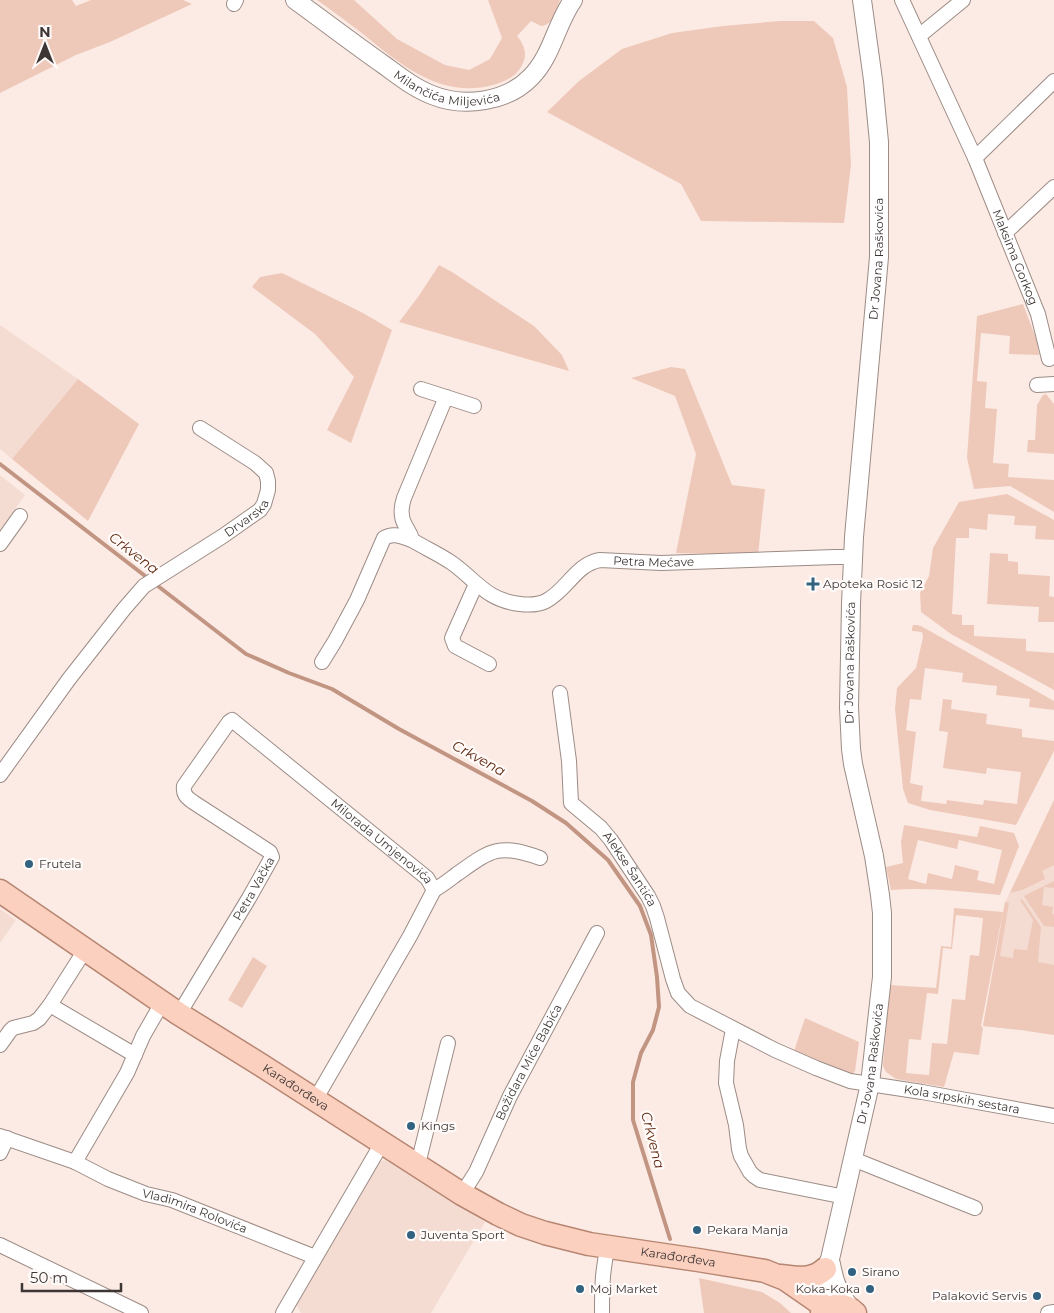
<svg xmlns="http://www.w3.org/2000/svg" width="1054" height="1313" font-family="Montserrat,sans-serif">
<style>
.built{fill:#f4dcd3}
.green{fill:#eec9ba;fill-rule:evenodd}
.lines{fill:none;stroke-linecap:round;stroke-linejoin:round}
.stream{stroke:#c29583;stroke-width:4}
.minor-casing{stroke:#9c8c86;stroke-width:16}
.tertiary-casing{stroke:#9c8c86;stroke-width:20}
.primary-casing{stroke:#b78672;stroke-width:25}
.minor{stroke:#fff;stroke-width:14}
.tertiary{stroke:#fff;stroke-width:18}
.primary{stroke:#fbd0bf;stroke-width:22}
.poi-dot{fill:#316280;stroke:#fffbfa;stroke-width:2}
.labels{text-anchor:middle;stroke-width:4.5;stroke-linejoin:round;paint-order:stroke}
.street-label{font-size:12px;fill:#3d3634;stroke:#fffbfa}
.poi-label{font-size:12px;fill:#3d3634;stroke:#fffbfa;text-anchor:start}
.water-label{font-size:14px;font-style:italic;fill:#622910;stroke:#fffbfa}
</style>
<rect width="100%" height="100%" fill="#fcebe4"/>
<path class="built" d="M0 325 78 379 12 459 0 449Z
M0 475 25 495 0 531Z
M1054 800V1035L1021 1030 983 1026 1005 902Z
M0 909 16 920 0 943Z
M384 1160 389 1162 485 1222 431 1313H301L296 1304 321 1259 378 1163Z"/>
<path class="green" d="M0 0H72L76 6 91 0H183L192 4 110 42 76 55 0 93Z
M317 0H354L397 39 445 65 469 70 490 59 502 38 488 0H560C556 10 554 25 541 26L531 21 517 36C525 45 528 56 521 67 516 77 503 82 493 85 441 99 401 65 363 34 348 23 333 11 317 0Z
M780 21H814L833 38 847 87 851 165 844 223 701 221 681 184 547 112 579 81 622 49 672 33 723 26Z
M439 265 452 272 534 326 562 355 569 371 399 322 418 297Z
M282 273 363 313 392 330 351 443 327 430 354 377 315 334 252 287 260 277Z
M1023 304 1037 341 1039 355 1009 354 1010 336 981 333 977 381 987 382 985 408 997 409 993 463 1009 464 1008 477 1054 480V512L1010 486 974 489 967 458 977 316Z
M671 367 685 369 732 485 765 489 758 555 676 553 696 454 675 396 631 378Z
M78 379 139 424 88 521 12 459Z
M1046 394 1054 404V454L1027 452 1028 440H1035L1037 405 1043 395Z
M1007 494 1054 520V540L1035 539 1036 526 1014 525 1015 516 988 514 987 530 969 528V538H956L952 614 962 615V625H974V636L1026 639V651L1054 653V690L951 634 921 612 920 593 929 576 933 548 959 502Z
M990 553 1008 554V561L1018 562V574L1050 576 1049 596 1054 597V622H1038L1039 607 987 604Z
M913 625H917L921 626 1054 701V710L1029 707 1030 699 996 695 997 686 962 682 963 673 925 668 921 700 910 699 906 730 916 732 910 783 923 786 921 801 946 804 947 800 983 805 984 800 1017 804 1021 772 987 768 986 774 943 768 948 732 939 731 943 699 952 700 951 709 987 714 986 724 1022 729V737L1054 741V751L1016 825 930 810 908 803 903 789 895 709 897 688 916 668 923 637 922 632 912 631V628Z
M1054 800V865L1042 871 1045 879 1022 890 1010 893Z
M904 825 977 837 980 826 1014 833 1019 846 1000 895C964 892 928 887 891 890L886 867 903 863 901 842ZM959 840 1002 850 994 884 977 880 979 871 955 865 952 879 928 873 926 884 908 879 918 840 957 849Z
M1054 881V888L1044 887 1042 905 1053 907 1052 914H1054V927L1044 926 1024 896Z
M1022 899 1041 927 1038 962 1054 965V1035L1021 1030 983 1026 1005 902 1009 903 1000 956 1013 958 1014 949 1027 950 1033 920 1020 900Z
M954 908 1003 912 981 1026 983 1028 979 1055 954 1052 944 1087 896 1079 886 1072 883 1066 890 985 936 988 941 946 951 947ZM956 915 983 918 979 956 970 955 965 1000 952 999 947 1044 932 1043 929 1075 906 1073 909 1039 921 1040 927 993 938 994 943 948 952 949Z
M253 957 267 966 242 1008 228 1000Z
M805 1018 859 1042 855 1071 853 1074 848 1076 793 1054Z
M699 1278 762 1292 780 1303 791 1313H704Z"/>
<g class="lines">
<path class="stream" d="M0 464 149 579
M154 583 246 654 289 673 332 689 399 729 532 801 566 823 608 860 640 906 651 935 657 977 659 1007 653 1030 641 1053 633 1082V1120L670 1239"/>
<defs>
<g id="minor">
<path id="s1" d="M902 0 975 158 1038 314 1049 359"/>
<path d="M234 4 236 0"/>
<path d="M919 36 963 0"/>
<path d="M975 158 1054 81"/>
<path d="M1005 233 1054 187"/>
<path d="M1037 385 1054 384"/>
<path d="M421 389 474 406"/>
<path id="s2" d="M446 397 404 498C401 507 400 516 405 525 408 531 411 533 412 540 425 548 439 554 452 563 477 581 486 600 520 604 528 605 538 605 546 601 567 590 576 564 600 560L661 563 835 557H853"/>
<path d="M0 544 20 516"/>
<path d="M476 584 452 638 455 646 489 664"/>
<path d="M322 662 335 641 357 600 384 538C394 532 402 537 412 540"/>
<path id="s3" d="M560 693 569 761 571 803 601 828 611 840 648 896 653 906 657 918 673 979 678 993 690 1006 775 1050 816 1068 850 1081 922 1092 1054 1116"/>
<path id="s4" d="M0 775 69 679 124 609 144 586 223 536 260 510 264 504 268 490V481L266 473 255 463 200 428"/>
<path d="M434 890C443 885 449 880 457 874 491 850 498 843 540 858"/>
<path d="M50 1005 135 1055"/>
<path id="s5" d="M179 1014 249 898 272 857 270 852 193 802C186 797 183 794 184 786L229 722 232 720 427 878 434 890 410 936 315 1100"/>
<path d="M733 1029 727 1061 726 1083 736 1125 739 1149 741 1156 750 1172 754 1176 760 1180 845 1197"/>
<path d="M0 1045 10 1031 13 1028 33 1023 39 1019 50 1005 85 950"/>
<path id="s6" d="M0 1136 75 1162 108 1179 146 1194 172 1200 315 1257"/>
<path d="M0 1153 7 1138"/>
<path d="M853 1159 975 1208"/>
<path d="M75 1162 127 1073 143 1036 162 1003"/>
<path d="M416 1165 420 1156 448 1043"/>
<path id="s7" d="M462 1194 476 1172 510 1096 597 933"/>
<path d="M0 1245 141 1313"/>
<path d="M283 1313 382 1143"/>
<path d="M602 1313C602 1291 602 1269 608 1247"/>
<path d="M1048 1313 1054 1312"/>
</g>
<g id="tertiary">
<path id="s8" d="M295 0C324 21 354 44 384 65 399 76 414 88 432 95 464 108 507 102 531 77 552 56 556 24 573 0"/>
<path d="M831 1264C835 1286 839 1293 852 1310"/>
<path id="s9" d="M828 1308C824 1288 820 1278 830 1259L870 1084 882 977V913L880 895 874 856 853 764 851 749 849 707 851 604 854 537 879 257V142L873 80 862 0"/>
</g>
<g id="primary">
<path id="s10" d="M0 891 179 1014 261 1065 462 1194 498 1214 521 1225 545 1233 589 1244 698 1260 765 1271 785 1279 827 1308"/>
<path d="M781 1276C797 1278 812 1281 825 1269"/>
<path d="M822 1313C832 1303 845 1303 855 1313"/>
</g>
</defs>
<use href="#minor" class="minor-casing"/>
<use href="#tertiary" class="tertiary-casing"/>
<use href="#primary" class="primary-casing"/>
<use href="#minor" class="minor"/>
<use href="#tertiary" class="tertiary"/>
<use href="#primary" class="primary"/>
</g>
<g class="poi-dot">
<path d="M810.5 576.5h5v5h5v5h-5v5h-5v-5h-5v-5h5z"/>
<circle cx="29" cy="864" r="5"/>
<circle cx="411" cy="1126" r="5"/>
<circle cx="697" cy="1230" r="5"/>
<circle cx="411" cy="1235" r="5"/>
<circle cx="852" cy="1272" r="5"/>
<circle cx="580" cy="1289" r="5"/>
<circle cx="870" cy="1289" r="5"/>
<circle cx="1037" cy="1296" r="5"/>
</g>
<g class="labels">
<g class="street-label">
<text dy="4" stroke="none"><textPath href="#s8" startOffset="180">Milančića Miljevića</textPath></text>
<text dy="4" stroke="none"><textPath href="#s1" startOffset="281">Maksima Gorkog</textPath></text>
<text dy="4" stroke="none"><textPath href="#s9" startOffset="1060">Dr Jovana Raškovića</textPath></text>
<text dy="4" stroke="none"><textPath href="#s4" startOffset="361">Drvarska</textPath></text>
<text dy="4" stroke="none"><textPath href="#s2" startOffset="430">Petra Mećave</textPath></text>
<text dy="4" stroke="none"><textPath href="#s9" startOffset="655">Dr Jovana Raškovića</textPath></text>
<text dy="4" stroke="none"><textPath href="#s5" startOffset="574">Milorada Umjenovića</textPath></text>
<text dy="4" stroke="none"><textPath href="#s3" startOffset="200">Alekse Šantića</textPath></text>
<text dy="4" stroke="none"><textPath href="#s5" startOffset="146">Petra Vačka</textPath></text>
<text dy="4" stroke="none"><textPath href="#s7" startOffset="148">Božidara Miće Babića</textPath></text>
<text dy="4" stroke="none"><textPath href="#s9" startOffset="250">Dr Jovana Raškovića</textPath></text>
<text dy="4" stroke="none"><textPath href="#s10" startOffset="355">Karađorđeva</textPath></text>
<text dy="4" stroke="none"><textPath href="#s3" startOffset="642">Kola srpskih sestara</textPath></text>
<text dy="4" stroke="none"><textPath href="#s6" startOffset="209">Vladimira Rolovića</textPath></text>
<text dy="4" stroke="none"><textPath href="#s10" startOffset="780">Karađorđeva</textPath></text>
</g>
<g class="poi-label">
<text x="823" y="588">Apoteka Rosić 12</text>
<text x="39" y="868">Frutela</text>
<text x="421" y="1130">Kings</text>
<text x="707" y="1234">Pekara Manja</text>
<text x="421" y="1239">Juventa Sport</text>
<text x="862" y="1276">Sirano</text>
<text x="590" y="1293">Moj Market</text>
<text x="860" y="1293" text-anchor="end">Koka-Koka</text>
<text x="1027" y="1300" text-anchor="end">Palaković Servis</text>
</g>
<g class="water-label">
<text transform="translate(134 553) rotate(38)" y="5">Crkvena</text>
<text transform="translate(479 758) rotate(29)" y="5">Crkvena</text>
<text transform="translate(653 1140) rotate(76)" y="5">Crkvena</text>
</g>
</g>
<g transform="translate(45 45)" stroke="#fffbfa" stroke-width="4" paint-order="stroke">
<path d="M0-4L9 19L0 12L-9 19Z" fill="#3d3634"/>
<text y="-8" font-size="14" font-weight="bold" text-anchor="middle" fill="#3d3634">N</text>
</g>
<path d="M22 1283v8h99v-8" fill="none" stroke="#3d3634" stroke-width="2.5"/>
<text x="30" y="1283" font-size="15" fill="#3d3634" stroke="#fffbfa" stroke-width="4" paint-order="stroke">50 m</text>
</svg>
